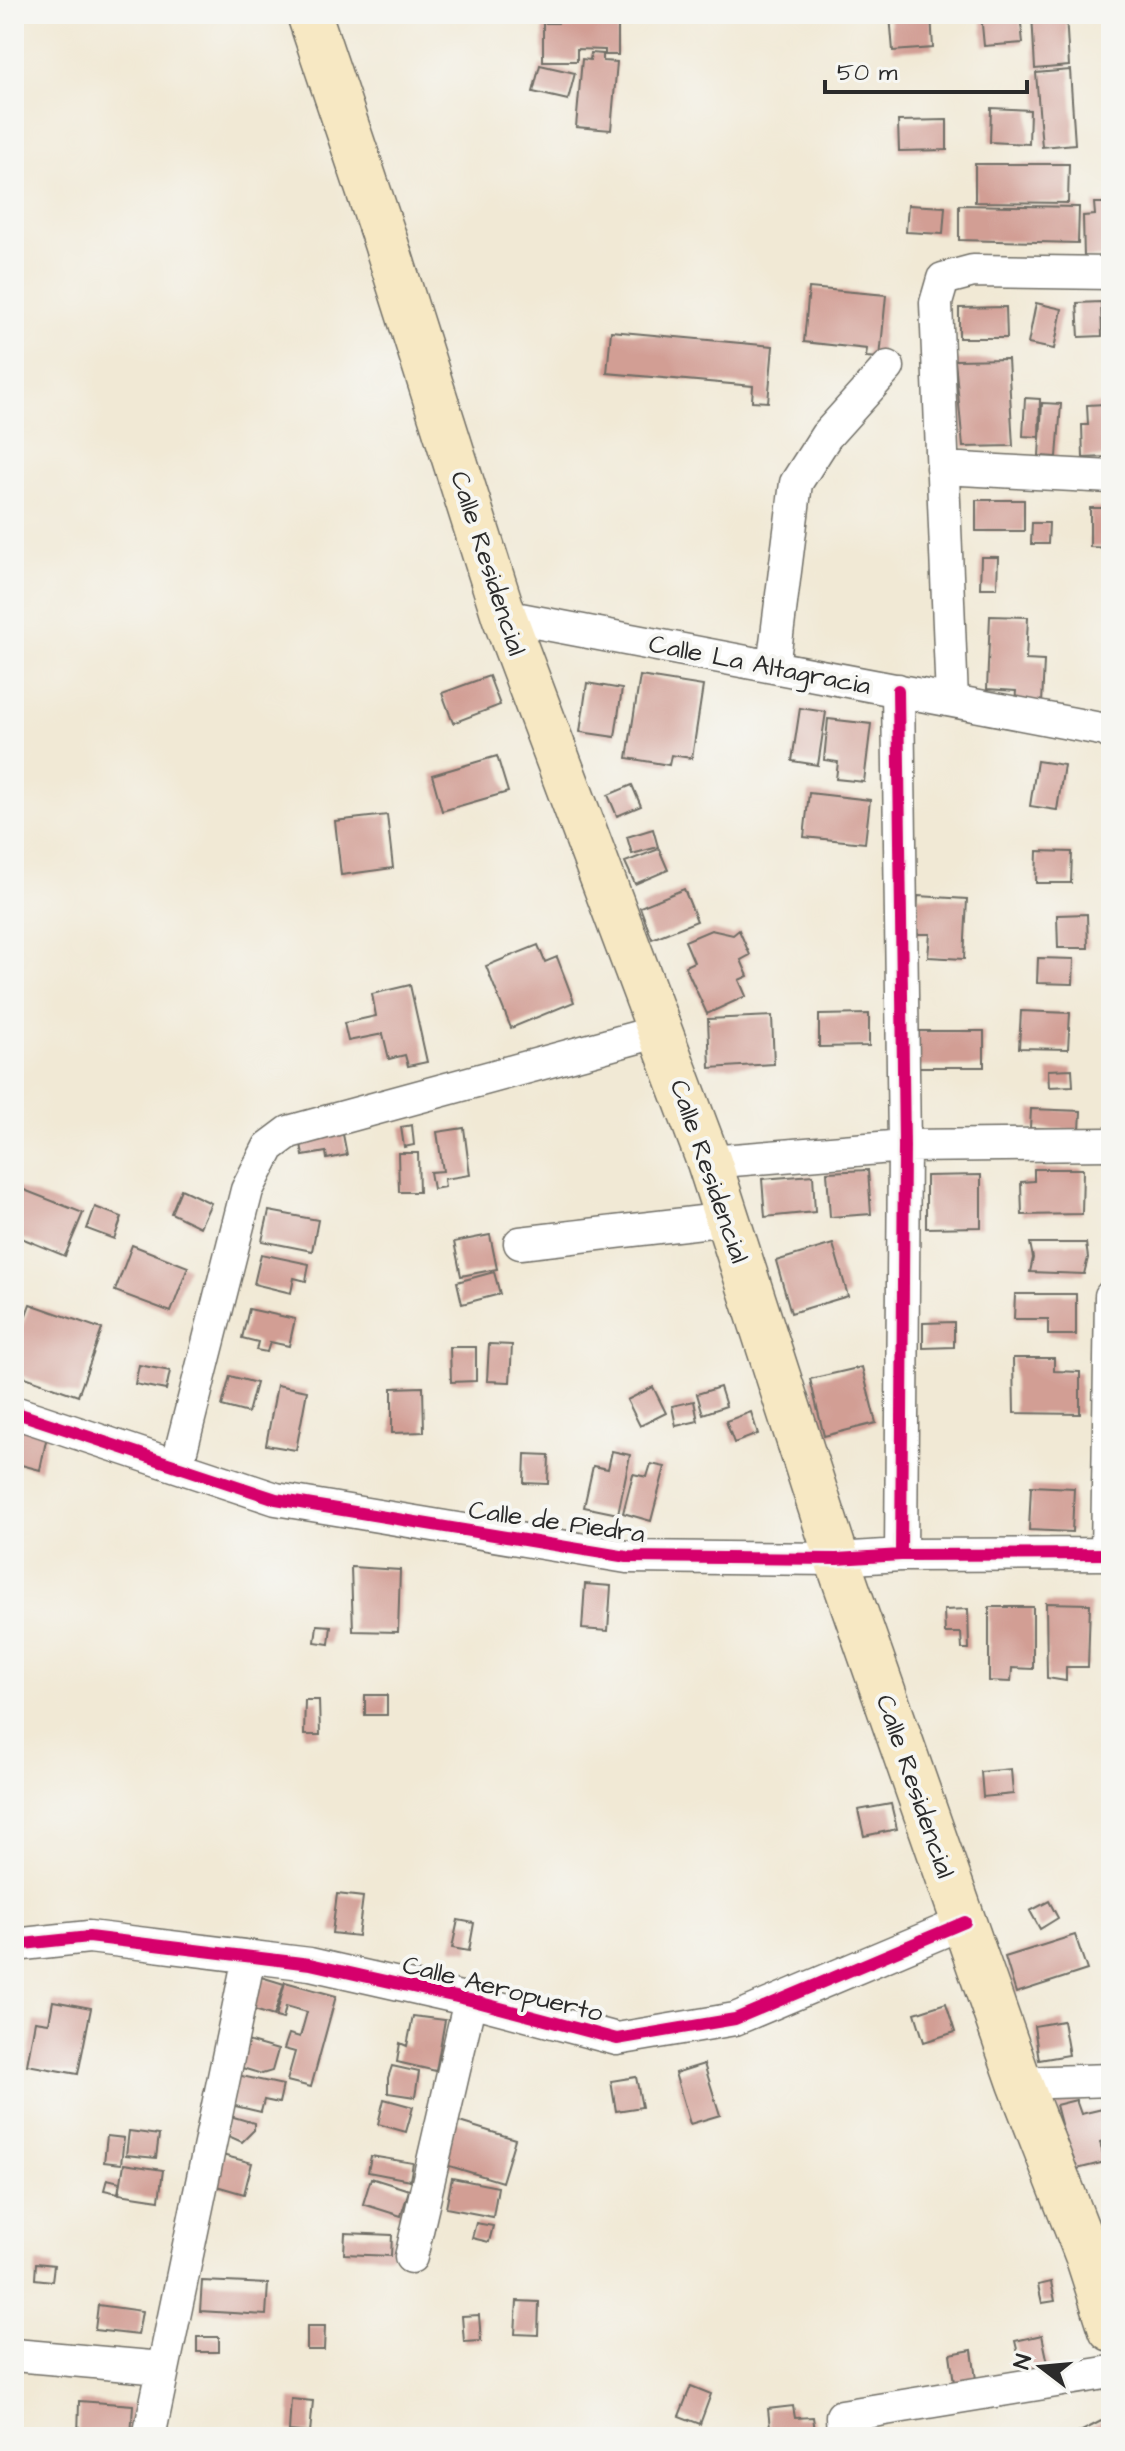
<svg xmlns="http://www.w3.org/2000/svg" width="1125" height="2451" font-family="'Architects Daughter',sans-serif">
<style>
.building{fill:#d29e94}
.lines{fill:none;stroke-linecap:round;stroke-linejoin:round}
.minor-casing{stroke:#706e66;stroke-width:35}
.secondary-casing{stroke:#706e66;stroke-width:47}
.minor{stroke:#fff;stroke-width:32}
.secondary{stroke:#f7e8c3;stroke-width:44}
.cycleway-casing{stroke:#f6f6f2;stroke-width:17}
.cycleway{stroke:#d6006c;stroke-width:12}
.labels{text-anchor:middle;stroke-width:8;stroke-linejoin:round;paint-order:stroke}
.street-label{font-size:26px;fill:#2b2b2b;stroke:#f6f6f2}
</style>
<rect width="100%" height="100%" fill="#f6f6f2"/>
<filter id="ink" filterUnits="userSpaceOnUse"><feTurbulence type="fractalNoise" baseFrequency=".0125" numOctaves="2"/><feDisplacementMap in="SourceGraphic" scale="16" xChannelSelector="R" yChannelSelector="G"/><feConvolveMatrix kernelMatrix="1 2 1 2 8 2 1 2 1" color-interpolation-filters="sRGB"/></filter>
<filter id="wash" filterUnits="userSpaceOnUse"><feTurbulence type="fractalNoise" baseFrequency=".006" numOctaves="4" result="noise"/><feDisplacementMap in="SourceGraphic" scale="32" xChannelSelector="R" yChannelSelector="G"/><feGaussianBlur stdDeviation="1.8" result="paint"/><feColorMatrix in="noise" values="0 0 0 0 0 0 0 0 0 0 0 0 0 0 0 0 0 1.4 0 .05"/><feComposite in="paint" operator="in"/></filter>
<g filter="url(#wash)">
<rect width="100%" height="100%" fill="#f1e9d5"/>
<g id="blocks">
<path class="building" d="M931 14 933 48 893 51 890 15Z
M981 14H1020L1023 43 984 46Z
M1032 14H1066L1069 66 1035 69Z
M559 19H618V55H605V50L577 49V61H543V23H558Z
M591 53 603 54V61L617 62 611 130 576 127 582 59 590 60Z
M540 65 575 73 568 100 533 92Z
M1070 70 1075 144 1042 147 1036 73Z
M991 108 1030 110 1029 144 990 142Z
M947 120V150L899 151 898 121Z
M975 164H1069L1068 203 975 202Z
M1094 203H1111V257L1084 258 1083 216 1095 215Z
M908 205 945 207 943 234 906 232Z
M959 205 1079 207 1078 243 959 240Z
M809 288 886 295 880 358 866 357 867 349 804 342Z
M1101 302 1102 336 1079 337 1077 303Z
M1036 303 1062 309 1054 349 1028 344Z
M1006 307 1007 338H959V308Z
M611 331 773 346 768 402 752 401 753 386 607 373Z
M1008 359 1013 446 963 447 955 360Z
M1025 398 1040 399 1039 437 1023 436Z
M1042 403 1061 404 1057 457 1039 456Z
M1105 404 1107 457 1083 458 1082 425H1088L1087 405Z
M976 500H1024V531H976Z
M1090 508H1111V548L1090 547Z
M1032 523H1049L1048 544H1031Z
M981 557H998L997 588H980Z
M990 616 1028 617 1026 660 1044 661 1042 704 1015 703 1016 691 987 689Z
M489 676 500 705 453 723 442 693Z
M640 676 703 686 692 758 671 755 669 765 627 758Z
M587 683 622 689 615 737 580 732Z
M800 708 826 712 818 765 792 761Z
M828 719 871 724 864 782 836 779 838 762 824 760Z
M497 756 508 792 442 811 432 775Z
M1037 761 1064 765 1057 810 1030 806Z
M632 785 641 806 617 816 608 795Z
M809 793 870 800 865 843 804 837Z
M387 815 393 868 341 875 335 821Z
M653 829 658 847 632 854 627 837Z
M659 849 668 870 635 884 625 862Z
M1037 851 1072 852 1071 883H1036Z
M684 889 697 921 652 939 640 907Z
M918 896 967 899 964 959 928 957 930 934H916Z
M1087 914 1088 948H1058L1057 915Z
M711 930 733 935 739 930 750 955 741 960 748 976 739 980 746 996 707 1014 685 966 694 962 685 941Z
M538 945 545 962 557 957 574 1002 511 1028 486 966Z
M1038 958 1074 959 1073 984 1037 983Z
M410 985 427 1062 408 1066 405 1055 389 1059 383 1034 348 1041 344 1023 376 1016 372 994Z
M1021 1011 1070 1013 1068 1049 1019 1048Z
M869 1014V1046L819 1047V1015Z
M772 1016 774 1064 710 1068 708 1019Z
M914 1031H984V1067H914Z
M1072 1069 1073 1086 1049 1087 1048 1070Z
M1031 1109 1081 1111 1080 1130 1030 1128Z
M412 1125 414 1145 404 1147 401 1127Z
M464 1128 470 1175 444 1179 445 1187 433 1189 430 1172 443 1171 437 1132Z
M342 1129 347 1155 327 1159 326 1152 303 1156 300 1137Z
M398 1153H418L419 1192H399Z
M1034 1169H1083L1082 1214 1022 1215 1021 1182 1034 1181Z
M868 1170 871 1214 830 1217 827 1172Z
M813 1175 815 1212 765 1217 762 1179Z
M981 1175V1227L926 1228V1176Z
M14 1186 83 1213 65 1256 14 1235Z
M181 1189 211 1203 200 1227 171 1213Z
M95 1207 122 1217 114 1239 87 1229Z
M269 1211 318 1220 312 1251 262 1241Z
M490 1235 497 1269 461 1276 454 1242Z
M1030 1243H1086L1088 1258 1084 1274 1030 1272 1033 1258Z
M833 1244 848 1296 791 1313 776 1261Z
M132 1245 188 1267 171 1312 115 1291Z
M261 1254 309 1264 306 1281 294 1278 291 1293 254 1284Z
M494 1272 500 1294 462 1304 457 1282Z
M1015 1294H1076V1335H1048V1319H1014Z
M30 1304 102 1329 78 1396 14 1373V1348Z
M249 1309 295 1319 289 1346 270 1342 267 1352 256 1350 258 1342 242 1338Z
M954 1322V1347L923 1348V1323Z
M489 1344 512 1345 510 1382 487 1381Z
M450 1347H476V1381L451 1382Z
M1013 1358H1054V1371L1080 1372V1414L1014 1413Z
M139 1365 170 1371 166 1390 135 1384Z
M862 1367 876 1423 824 1436 810 1379Z
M230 1376 256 1383 248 1413 222 1406Z
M277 1385 307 1391 296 1450 266 1445Z
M423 1387 424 1432 392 1433V1388Z
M653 1387 666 1413 640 1426 627 1400Z
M720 1387 726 1406 703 1414 697 1394Z
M694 1401 698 1421 676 1426 672 1406Z
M751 1412 758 1434 734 1443 726 1421Z
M19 1419 49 1426 40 1470 14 1463V1444Z
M612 1451 630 1455 618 1514 584 1507 593 1466 608 1469Z
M525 1454 549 1455 548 1484 524 1483Z
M651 1464 665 1467 651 1521 623 1513 633 1474 647 1477Z
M1031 1486 1074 1488 1072 1532 1029 1530Z
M351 1567 400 1570 398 1632 353 1631Z
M585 1584 611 1586 608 1631 582 1629Z
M1046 1603 1090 1604 1088 1667H1066V1681L1047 1678Z
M989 1607H1033V1669L1012 1668 1011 1682 989 1681Z
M968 1609 969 1649H962L961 1633H945L944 1610Z
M317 1625 331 1626 329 1644 315 1642Z
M365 1695H387V1715H365Z
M305 1700H319L320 1735H304Z
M1011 1769 1013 1794 983 1797 981 1772Z
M891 1804 897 1829 864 1836 858 1810Z
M337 1894 363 1897 358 1936 332 1933Z
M1049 1901 1058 1918 1040 1929 1030 1911Z
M458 1920 474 1923 469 1951 452 1948Z
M1075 1935 1087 1970 1016 1993 1005 1957Z
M261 1977 284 1984 274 2016 251 2009Z
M285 1982 336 1996 311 2087 287 2081 295 2052 284 2049 289 2034 300 2037 307 2012 286 2006 283 2019 276 2017Z
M53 2001 91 2008 78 2074 27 2065 35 2021 49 2023Z
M946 2003 955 2032 924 2042 915 2013Z
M413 2016 445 2020 436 2071 397 2062 400 2043 407 2046Z
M1063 2021 1069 2055 1039 2060 1034 2026Z
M247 2041 278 2050 272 2071 262 2074 239 2067Z
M704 2064 720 2115 690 2124 675 2073Z
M392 2066 419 2072 415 2097 388 2093V2078Z
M237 2075 283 2085 279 2103 264 2100 261 2112 231 2105Z
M636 2077 642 2107 616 2111 611 2081Z
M384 2099 413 2107 406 2132 378 2124Z
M1076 2100 1081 2114 1111 2107V2139L1100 2142 1105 2162 1073 2170 1056 2105Z
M227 2115 254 2123V2130L242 2142 224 2134Z
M456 2121 515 2139 502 2182 443 2164Z
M129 2131 159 2135 156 2158 126 2155Z
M107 2136 124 2138 121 2164 104 2162Z
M222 2155 252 2163 244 2194 213 2185Z
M371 2156 413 2163 410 2180 368 2172Z
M124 2164 163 2170 159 2200 119 2194Z
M371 2178 409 2190 401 2216 363 2204Z
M452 2178 498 2187 493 2217 446 2208Z
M107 2179 120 2182 118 2193 104 2190Z
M476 2223 493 2226 489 2242 472 2238Z
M345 2233 392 2235 391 2256 344 2254Z
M36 2263 54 2265 52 2281 35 2279Z
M202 2281 268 2284 266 2315 200 2311Z
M1051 2282 1055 2301 1042 2303 1038 2285Z
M517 2301 539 2302 538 2335 515 2334Z
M98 2305 142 2311 138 2335 95 2330Z
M479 2315 481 2341 464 2342 462 2316Z
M307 2326H325L324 2350H307Z
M1042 2335 1049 2368 1023 2374 1015 2341Z
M197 2337H219V2352H197Z
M972 2350 977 2387 955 2390 950 2354Z
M691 2386 711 2394 700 2424 679 2416Z
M291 2399 313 2401 310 2433 289 2431Z
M79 2401 133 2405 131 2437H78Z
M793 2406 795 2418 813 2417 816 2437H771L768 2409Z
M1111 2416V2437H1080L1078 2433Z"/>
</g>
</g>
<g filter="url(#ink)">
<use href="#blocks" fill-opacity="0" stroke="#706e66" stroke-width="2"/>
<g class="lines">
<defs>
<path id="minor" d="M942 468 1111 477
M504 616 1111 731V734
M773 667 796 483 826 436 888 367
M898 690 904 1146 901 1555
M952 700 936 303 943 279 973 271 1111 273
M709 1162 904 1146 1111 1144
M520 1243 728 1219
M14 1412 276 1499 627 1557 837 1559 901 1555 1111 1554
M177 1466 247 1190 269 1147 289 1132 660 1031
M1107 1554 1111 1296
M14 1945 89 1937 310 1964 470 2000 617 2039 735 2019 965 1922
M1020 2083 1111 2080
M411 2257 470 2000
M14 2355 162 2368
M149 2437 249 1957
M843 2437 842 2416 1111 2372"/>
<path id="secondary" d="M309 14 384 237 504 616 709 1162 837 1559 1020 2083 1087 2255 1111 2329"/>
</defs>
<use href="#minor" class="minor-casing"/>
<use href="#secondary" class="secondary-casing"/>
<use href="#minor" class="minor"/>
<use href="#secondary" class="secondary"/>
<defs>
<path id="cycleway" d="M898 690 904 1146 901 1555
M14 1412 276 1499 627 1557 837 1559 901 1555 1111 1554
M14 1945 89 1937 310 1964 470 2000 617 2039 735 2019 965 1922"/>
</defs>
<use href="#cycleway" class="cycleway-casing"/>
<use href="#cycleway" class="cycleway"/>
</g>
</g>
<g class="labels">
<g class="street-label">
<text transform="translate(489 563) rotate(72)" y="9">Calle Residencial</text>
<text transform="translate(760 664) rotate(11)" y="9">Calle La Altagracia</text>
<text transform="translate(710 1171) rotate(71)" y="9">Calle Residencial</text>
<text transform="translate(557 1521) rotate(8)" y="9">Calle de Piedra</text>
<text transform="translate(916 1786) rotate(71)" y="9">Calle Residencial</text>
<text transform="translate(503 1988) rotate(14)" y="9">Calle Aeropuerto</text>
</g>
</g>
<rect width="1125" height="2451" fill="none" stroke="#f6f6f2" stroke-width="48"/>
<g transform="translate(1041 2367) rotate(286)" stroke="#f6f6f2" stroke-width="6" paint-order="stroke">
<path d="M0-6L14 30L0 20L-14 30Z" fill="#2b2b2b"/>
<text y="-12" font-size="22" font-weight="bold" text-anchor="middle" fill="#2b2b2b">N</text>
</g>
<path d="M825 80v12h202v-12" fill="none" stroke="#2b2b2b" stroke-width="4"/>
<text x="837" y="80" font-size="24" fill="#2b2b2b" stroke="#f6f6f2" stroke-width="6" paint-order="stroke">50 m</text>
</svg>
